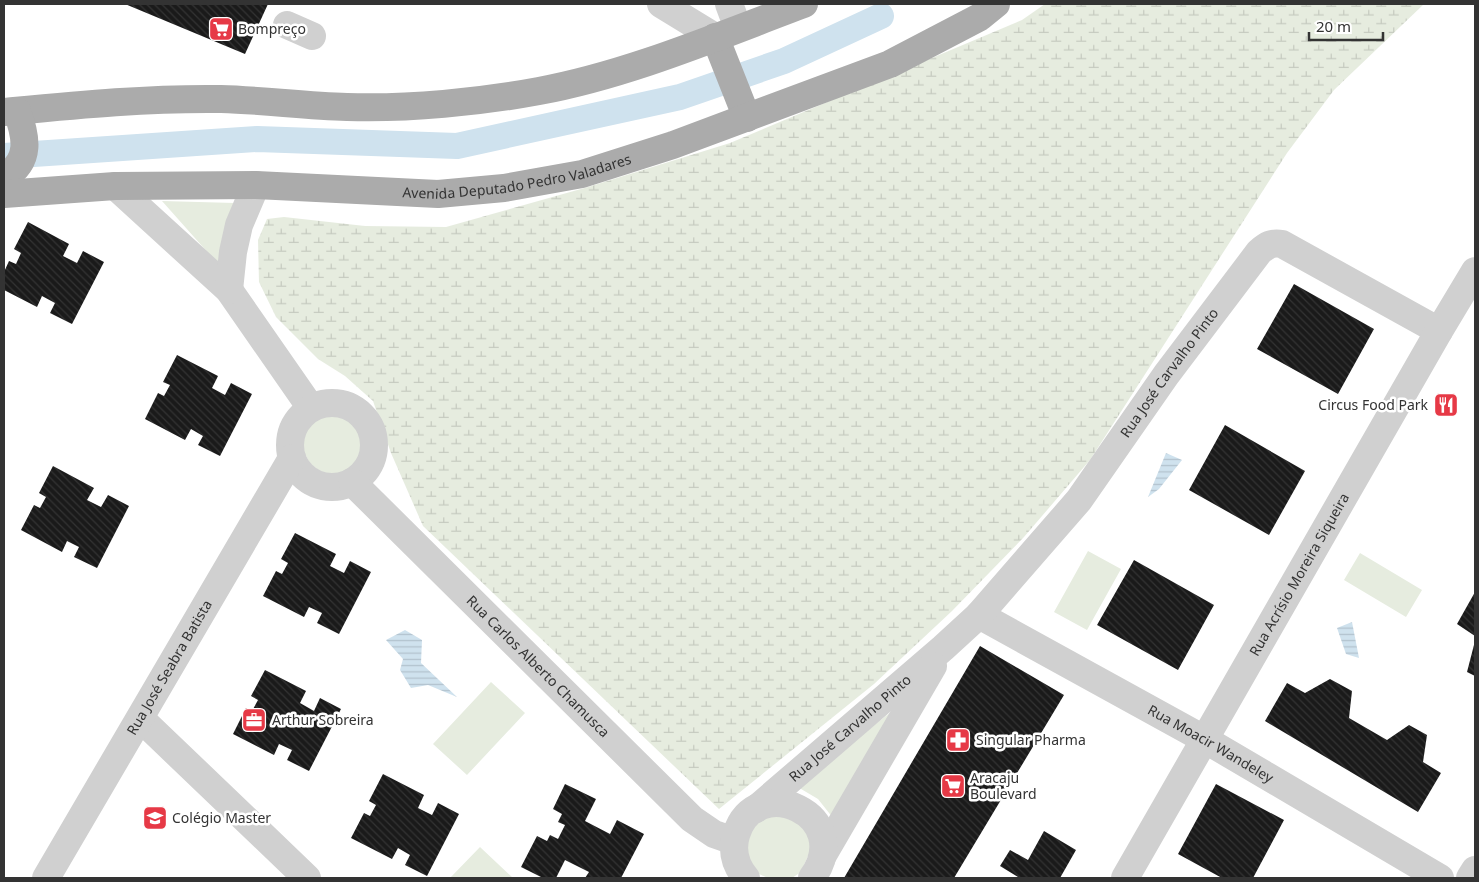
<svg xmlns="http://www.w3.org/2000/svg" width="1479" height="882" font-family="'Noto Sans',sans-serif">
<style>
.green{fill:#e6ecdf}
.wetland{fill:url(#wetland-marsh)}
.water{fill:url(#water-rules)}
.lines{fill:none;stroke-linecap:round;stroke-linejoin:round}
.canal{stroke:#cfe2ee;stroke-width:26}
.building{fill:url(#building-back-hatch)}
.minor{stroke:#d0d0d0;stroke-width:28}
.major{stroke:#ababab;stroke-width:28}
.labels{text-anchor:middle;stroke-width:5;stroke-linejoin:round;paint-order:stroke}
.poi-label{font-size:14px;fill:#333;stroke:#fff;text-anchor:start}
.street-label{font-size:14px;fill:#333;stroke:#fff}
</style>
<defs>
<pattern id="wetland-marsh" width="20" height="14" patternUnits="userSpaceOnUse" patternTransform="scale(1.25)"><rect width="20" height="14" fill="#e6ecdf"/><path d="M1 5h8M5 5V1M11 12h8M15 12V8" fill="none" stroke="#c6cbc0"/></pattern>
<pattern id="water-rules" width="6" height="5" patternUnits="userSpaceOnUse" patternTransform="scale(1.25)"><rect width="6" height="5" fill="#cfe2ee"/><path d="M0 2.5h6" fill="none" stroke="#b2c2cd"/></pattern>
<pattern id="building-back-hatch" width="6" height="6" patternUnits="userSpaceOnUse" patternTransform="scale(1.25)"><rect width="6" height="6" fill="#1a1a1a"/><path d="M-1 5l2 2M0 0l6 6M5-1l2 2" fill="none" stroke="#333"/></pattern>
</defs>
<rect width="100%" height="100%" fill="#fff"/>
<path class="green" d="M162 201 235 203 218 264Z
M303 443a31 31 0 1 1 62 0a31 31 0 1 1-62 0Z
M1088 551 1121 569 1087 630 1054 612Z
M1360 553 1422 590 1406 617 1344 580Z
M491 682 525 713 467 775 433 744Z
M891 712 833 818 818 799 796 786Z
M794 815 814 842 801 872 792 878H768L759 874 751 866 746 855 747 833 762 816Z
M480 847 513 878H450Z"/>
<path class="wetland" d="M1045 4H1424L1334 90 1287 153 1090 460 1024 537 952 611 874 684 719 809 423 526 391 453 373 401 345 376 318 359 276 317 259 282 258 240 267 219 284 217 365 226 446 227 588 187 730 143 1022 20Z"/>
<path class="water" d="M1166 453 1182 460 1159 489 1148 497Z
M1352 622 1359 658 1346 654 1337 628Z
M405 630 422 640 421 663 457 697 428 685 411 688 400 670 403 659 386 640Z"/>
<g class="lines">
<path class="canal" d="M4 156 257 139 457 146 680 97 784 61 881 16"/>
</g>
<path class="building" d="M125 4H268L245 54Z
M28 222 69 244 63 256 77 263 83 251 104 262 72 324 50 313 55 303 42 296 37 307 4 290V272L9 261 16 264 21 253 14 249Z
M1294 284 1374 329 1338 394 1257 349Z
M177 355 218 376 212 388 225 395 231 383 252 394 220 456 198 445 203 436 191 429 185 440 145 419 158 393 164 396 170 385 163 382Z
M1225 425 1305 471 1269 535 1189 490Z
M53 466 94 488 87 500 101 507 108 495 129 506 97 568 74 557 79 547 67 541 62 552 21 530 34 505 40 508 46 497 39 493Z
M295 533 336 554 330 566 344 573 350 561 371 572 339 634 317 623 322 613 309 607 304 617 263 596 276 571 282 574 288 563 281 559Z
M1134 560 1214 605 1178 670 1097 625Z
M1475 592V636L1457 624Z
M1475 641V676L1467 672Z
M980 646 1064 695 954 878H844Z
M265 670 306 691 300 703 314 711 320 698 341 709 309 771 287 760 292 750 279 744 274 755 233 734 246 708 252 711 258 700 251 696Z
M1330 679 1352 691 1349 718 1387 740 1409 725 1427 735 1423 762 1441 773 1418 812 1265 721 1287 683 1305 693Z
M383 774 424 795 418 808 432 815 438 803 459 814 427 876 405 865 410 855 398 848 392 859 351 838 364 813 370 816 376 805 369 801Z
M565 784 596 799 585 821 610 834 617 820 644 834 621 878H585L589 872 565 860 556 878H543L521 867 537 836 547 841 550 835 558 839 565 825 558 822 562 814 553 809Z
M1216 784 1284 820 1253 878H1222L1178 854Z
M1044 831 1076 850 1060 878H1017L1018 877 1000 866 1010 850 1028 860Z"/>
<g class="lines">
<g class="minor">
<path d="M661 4 715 37"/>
<path d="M729 4 738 28"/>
<path d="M287 25 312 36"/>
<path d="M115 186 229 290 311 408"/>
<path d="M229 290 233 252 239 225 256 185"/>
<circle cx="332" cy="445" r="42"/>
<path id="s1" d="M352 482 692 819 714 834 734 841"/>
<path id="s2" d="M979 615 1204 739 1440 878"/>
<path d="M141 719 307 878"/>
<path id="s3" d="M756 809 943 648 979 615 1079 500 1166 375 1259 252C1267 245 1272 242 1282 244L1439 331"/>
<path d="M823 855 933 666"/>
<path id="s4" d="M46 878 292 458"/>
<path d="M746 878C736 866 731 852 736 835 755 770 857 815 812 878"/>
<path id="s5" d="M1125 878 1439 331 1475 271"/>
<path d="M1470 878 1475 870"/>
</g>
<g class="major">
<path d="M715 37 747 118"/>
<path d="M4 112C77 105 147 98 221 99 263 100 305 106 347 107 408 109 480 102 539 91 630 74 718 36 804 4"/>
<path d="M4 177C32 161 26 136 17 111"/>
<path id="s6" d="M4 194 115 186 256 185 438 194 504 188 582 174 673 145 890 64 980 17 996 4"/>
</g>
</g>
<defs>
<symbol id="supermarket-square" viewBox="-11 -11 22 22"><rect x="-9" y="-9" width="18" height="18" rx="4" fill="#e63946" stroke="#fff"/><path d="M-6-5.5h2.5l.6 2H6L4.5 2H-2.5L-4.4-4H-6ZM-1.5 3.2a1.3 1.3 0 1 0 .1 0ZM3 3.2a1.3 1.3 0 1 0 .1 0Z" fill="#fff"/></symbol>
<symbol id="restaurant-square" viewBox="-11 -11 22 22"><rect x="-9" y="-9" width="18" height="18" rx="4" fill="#e63946" stroke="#fff"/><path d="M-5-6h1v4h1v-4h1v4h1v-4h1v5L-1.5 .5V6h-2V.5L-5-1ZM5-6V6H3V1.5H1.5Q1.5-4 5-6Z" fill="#fff"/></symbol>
<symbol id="office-square" viewBox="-11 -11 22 22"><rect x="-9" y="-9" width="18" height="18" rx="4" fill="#e63946" stroke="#fff"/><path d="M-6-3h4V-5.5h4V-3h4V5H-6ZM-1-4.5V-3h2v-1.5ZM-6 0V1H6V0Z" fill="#fff"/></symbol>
<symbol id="pharmacy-square" viewBox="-11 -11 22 22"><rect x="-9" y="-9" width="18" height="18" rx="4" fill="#e63946" stroke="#fff"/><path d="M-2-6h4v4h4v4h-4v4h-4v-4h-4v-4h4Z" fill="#fff"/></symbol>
<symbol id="school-square" viewBox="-11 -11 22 22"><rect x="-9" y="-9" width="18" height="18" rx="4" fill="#e63946" stroke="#fff"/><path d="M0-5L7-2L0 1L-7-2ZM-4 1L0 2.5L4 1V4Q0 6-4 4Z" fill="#fff"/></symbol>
</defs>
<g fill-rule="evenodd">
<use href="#supermarket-square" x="207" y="15" width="28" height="28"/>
<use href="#restaurant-square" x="1432" y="391" width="28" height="28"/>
<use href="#office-square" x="240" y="706" width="28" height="28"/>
<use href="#pharmacy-square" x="944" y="726" width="28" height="28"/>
<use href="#supermarket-square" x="939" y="772" width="28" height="28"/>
<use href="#school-square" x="141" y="804" width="28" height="28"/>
</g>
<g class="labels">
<g class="poi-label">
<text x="238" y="34">Bompreço</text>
<text x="1428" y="410" text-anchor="end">Circus Food Park</text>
<text x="272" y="725">Arthur Sobreira</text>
<text x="976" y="745">Singular Pharma</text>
<text x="970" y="783">Aracaju<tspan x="970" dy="16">Boulevard</tspan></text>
<text x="172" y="823">Colégio Master</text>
</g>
<g class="street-label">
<text dy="5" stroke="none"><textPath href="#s6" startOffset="515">Avenida Deputado Pedro Valadares</textPath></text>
<text dy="5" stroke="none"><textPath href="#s3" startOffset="604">Rua José Carvalho Pinto</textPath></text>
<text dy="5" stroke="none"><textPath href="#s5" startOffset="350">Rua Acrísio Moreira Siqueira</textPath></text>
<text dy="5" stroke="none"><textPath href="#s1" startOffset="262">Rua Carlos Alberto Chamusca</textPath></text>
<text dy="5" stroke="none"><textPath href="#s4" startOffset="244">Rua José Seabra Batista</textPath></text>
<text dy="5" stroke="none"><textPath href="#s3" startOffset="124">Rua José Carvalho Pinto</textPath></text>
<text dy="5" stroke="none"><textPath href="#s2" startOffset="265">Rua Moacir Wandeley</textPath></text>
</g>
</g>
<rect width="1479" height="882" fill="none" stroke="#333333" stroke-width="10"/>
<path d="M1309 32v8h74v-8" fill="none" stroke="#333333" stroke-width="2.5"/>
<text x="1316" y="32" font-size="15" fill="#333333" stroke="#ffffff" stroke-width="4" paint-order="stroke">20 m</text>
</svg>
